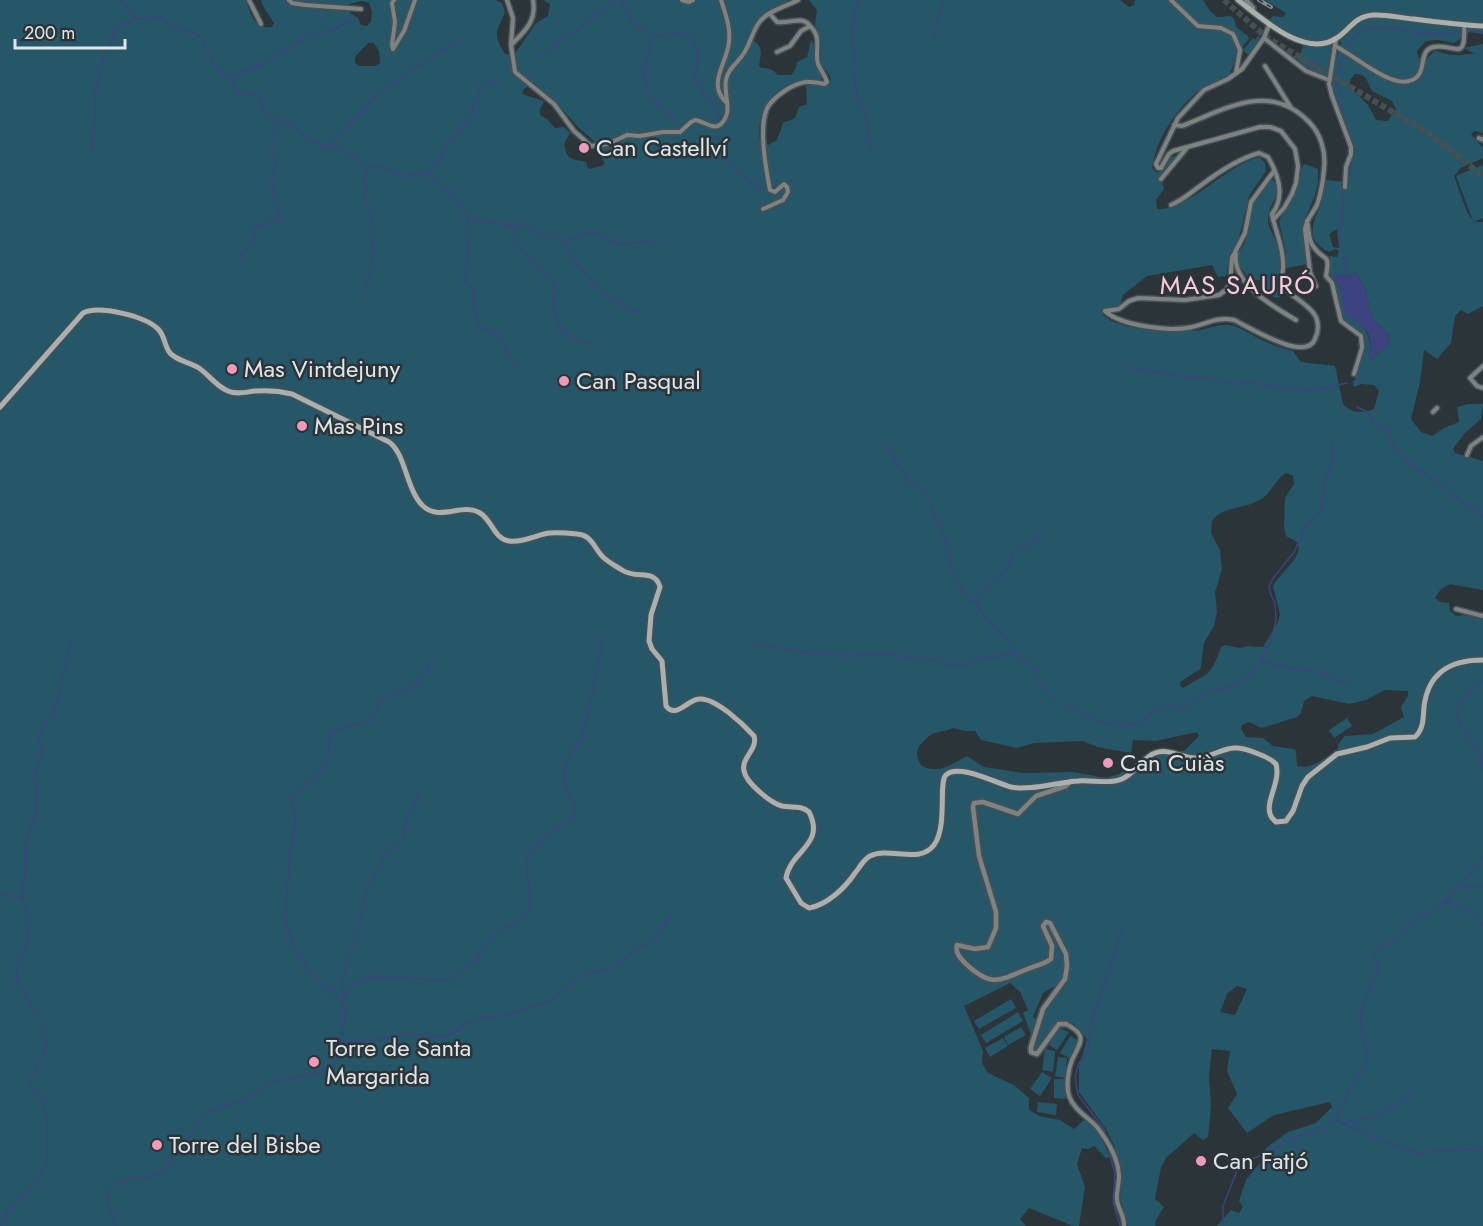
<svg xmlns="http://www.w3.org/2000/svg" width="1483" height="1226" font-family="Jost,sans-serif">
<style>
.green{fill:#265768;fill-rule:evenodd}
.water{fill:#3d437e}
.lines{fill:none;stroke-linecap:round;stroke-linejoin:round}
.stream{stroke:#3d437e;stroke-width:1.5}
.trunk-tunnel{stroke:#464f52;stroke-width:6;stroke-dasharray:6 3;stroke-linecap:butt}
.minor-casing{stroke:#485054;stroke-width:7}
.tertiary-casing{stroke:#485054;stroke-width:8}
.secondary-casing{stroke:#485054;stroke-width:8}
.minor{stroke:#7d8383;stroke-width:4}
.tertiary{stroke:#7d8383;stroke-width:4.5}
.secondary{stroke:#a8b0b0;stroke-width:5}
.rail-casing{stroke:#848c8f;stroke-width:4}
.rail{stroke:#2b3438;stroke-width:1.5;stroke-dasharray:4.5;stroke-linecap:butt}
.poi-dot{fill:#ef9ab9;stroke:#2b3438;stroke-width:2}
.labels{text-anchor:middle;stroke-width:5;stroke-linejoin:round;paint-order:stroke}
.poi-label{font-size:24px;fill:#e0e6e8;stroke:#2b3438;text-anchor:start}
.neighbourhood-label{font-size:26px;letter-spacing:1.5px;fill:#fbcada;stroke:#2b3438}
</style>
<rect width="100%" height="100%" fill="#2b3438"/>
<path class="green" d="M0 0H246C250 14 255 30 272 27L274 23 264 8 261 0H495L502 3 505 12C499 28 492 32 502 49 506 55 502 52 509 55L516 52 536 23 548 16 550 4 543 0H790C770 8 755 16 752 38L760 47 761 53 759 66 761 68C768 67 773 70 778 75H791L795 70 797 62 807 57 811 40C819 49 817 66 822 78L820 80C783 75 754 104 760 142L768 145 777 140 783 123 795 118 799 107 807 104 806 86 811 84 824 87 831 82 830 76 820 62 821 44 815 25 817 10 809 0H1120L1129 7 1134 5 1135 0H1203L1210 11 1217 17C1227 18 1234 10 1236 27L1248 36 1249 39 1237 53 1230 74C1221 81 1210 83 1201 89 1177 107 1156 139 1152 168L1157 173 1165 167 1171 157 1177 156 1160 179 1162 180 1164 189 1156 200 1157 209C1188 211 1225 166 1259 157L1265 163 1266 171 1249 196 1239 238 1230 255 1226 276 1218 277 1212 265 1147 276 1123 295C1119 310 1118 306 1104 310L1103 315C1120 332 1178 333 1201 330 1210 328 1219 324 1229 325 1242 327 1254 337 1266 342 1275 346 1283 348 1293 351L1301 362 1335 366 1343 404C1352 414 1363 413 1374 409L1379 391 1374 385 1361 384 1354 387 1353 385 1362 358 1364 341 1361 332 1347 323 1337 306 1335 286 1328 269 1330 256 1337 257 1339 251 1336 249 1329 252C1304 240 1313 223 1321 204 1323 196 1323 188 1325 180L1347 182 1353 150 1332 89 1333 70 1341 43 1339 40C1332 39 1327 40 1320 40 1302 41 1282 32 1269 20L1273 16 1283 17 1286 13 1265 0H1483V34L1469 32 1466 38 1460 39 1454 43 1438 40 1426 41 1417 51 1418 57 1425 60 1435 51C1441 52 1448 55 1455 55 1462 56 1467 53 1475 54L1464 48 1483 44V133L1475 131 1471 134 1483 148V158L1461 168 1454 176 1467 212 1473 221 1456 176 1482 165 1483 167V218L1474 222H1483V306L1468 314 1461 310 1455 316 1451 343 1437 359 1424 350 1420 382 1411 419 1421 432 1432 436 1444 428 1459 422 1457 407 1468 404H1483L1481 419 1465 433 1453 449 1455 453 1483 461V590L1450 584 1441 589 1435 598 1440 602 1449 603 1450 611 1456 616 1464 615 1483 619V1226H1217L1231 1210 1239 1213 1243 1207 1239 1201 1246 1180 1263 1159 1266 1148 1288 1132 1316 1123 1332 1107 1330 1102 1274 1115 1247 1133 1228 1108 1237 1094 1227 1071 1230 1051 1212 1049 1209 1077 1211 1106 1208 1137 1203 1140 1194 1133 1166 1158 1161 1167 1155 1199 1164 1207 1156 1220 1155 1226H1128L1120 1198 1122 1181 1114 1145 1106 1129 1079 1092V1066L1087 1039 1074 1024 1065 1020 1059 1022 1037 1051 1035 1053 1033 1049 1046 1011 1067 981V973L1057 985 1043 993 1033 1017 1038 1021 1032 1037 1023 1013 1028 1010 1020 992 1010 983 964 1006 983 1051 982 1063 988 1073 1014 1085 1029 1098V1110L1039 1116 1060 1120 1074 1129 1085 1119 1099 1133 1110 1157 1106 1158 1094 1146 1088 1149 1082 1148 1077 1164 1085 1187 1079 1226H1073L1029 1208 1020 1219 1026 1226H0ZM362 1 369 3 372 12 371 22 367 26 361 25 358 18 350 13 349 4ZM368 43H374L379 51 380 63 375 66H360L355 63V57ZM1355 74C1371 74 1366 87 1374 92 1380 96 1386 97 1392 101L1396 109 1388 121 1376 120 1368 105 1350 87V80ZM533 82 554 100 578 127 594 141 596 149 604 162V165L590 169 588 168 586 162C571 158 568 162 564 144L570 133 564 127 555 128 547 119 540 115V109L544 101 522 94 524 89ZM1337 229 1339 248 1333 247 1329 234ZM1335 273 1345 277 1356 273 1365 288 1372 318 1389 335 1388 345 1371 360 1369 358C1373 338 1366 324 1347 316L1341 290 1333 276ZM1286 473 1293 476 1294 484 1285 498 1284 527 1286 536 1297 542C1305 556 1280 573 1273 586L1280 614 1278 622 1263 647 1247 646 1240 648 1225 645 1221 647 1214 665 1207 674 1183 688 1180 686V682L1200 669 1201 666 1204 643 1214 626 1217 612 1215 592 1222 569 1220 550 1211 533 1212 521C1223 505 1246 510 1263 498 1272 491 1276 479 1286 473ZM1385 690 1408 691V696L1401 707 1404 717 1373 734 1345 736 1339 743 1337 751C1325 758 1311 770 1297 766L1296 751 1294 749 1273 746 1263 738 1246 737 1241 729 1242 725 1249 722 1262 728 1297 717 1301 713 1304 701 1312 696 1349 704 1366 700ZM953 728 965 731H975L981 740 1017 748 1034 743 1083 741 1097 747 1131 753 1133 740 1156 741 1197 732 1199 736 1184 751 1147 756 1119 774 1106 778 1073 772 1023 773 984 767 967 756C953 763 939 775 922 766 914 755 916 748 925 740 926 739 932 733 934 733 940 731 945 732 953 728ZM1237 986 1247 989 1235 1015 1220 1012 1227 994Z
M1258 36 1261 39 1249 56 1243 50 1253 38 1255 40Z
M1304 44H1332L1327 74 1319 76 1297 63Z
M1305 164 1318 169V183L1314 198 1305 218 1303 233 1307 264 1288 268H1286V252L1279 221 1299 183 1302 166Z
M1273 180C1284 195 1267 205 1268 220 1268 230 1278 240 1279 250 1281 264 1279 279 1281 293L1280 297 1276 298C1268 293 1266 286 1259 280H1250L1238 264 1236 257C1239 251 1244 246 1246 240 1252 220 1249 189 1273 180Z
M1347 718 1352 726 1334 738 1329 730Z
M1011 999 1016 1008 979 1029 974 1021Z
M1018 1012 1023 1021 986 1043 981 1035Z
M1021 1027 1026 1035 1008 1045 1004 1037Z
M1059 1028 1069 1032 1057 1050 1049 1045Z
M1070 1036 1079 1041 1069 1058 1060 1053Z
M1003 1038 1008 1046 990 1057 985 1048Z
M1045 1049 1055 1051 1053 1072 1042 1070Z
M1058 1057 1067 1058 1065 1078 1055 1076Z
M1042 1072 1052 1078 1040 1096 1030 1089Z
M1054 1079H1065V1099L1054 1098Z
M1038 1102 1057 1104 1056 1115 1037 1112Z"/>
<path class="water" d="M1335 272 1344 277 1356 273 1365 288 1372 318 1389 335 1388 345 1371 360 1369 358C1374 333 1366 327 1345 315L1341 290 1333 276Z"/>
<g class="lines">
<path class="stream" d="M120 0 135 18 142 19 160 17 181 30 195 33 203 40 214 65 230 80 237 92 258 95 264 112 269 117 295 126 304 136 316 143 344 151 368 168 381 166 403 177 415 173 429 175 437 184 453 194 470 218 510 226 523 224 538 234 558 236 564 242 568 252 604 296C618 299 626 309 640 313
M621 0 632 22 651 37
M859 0 854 16 852 44 856 65 855 85 858 99 865 110 871 150
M1466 31 1483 33
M651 37 678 33 691 37 697 46 698 63 694 76C700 91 711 103 721 116L717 122
M651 38C648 60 636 83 655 102 661 107 665 112 673 116
M933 38 944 0
M540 57 554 47 557 41 572 34 615 0
M1340 73C1337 60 1352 36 1363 28H1393L1411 32 1446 34 1461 31
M228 78 264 63 311 35H318L327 30 331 31 353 19
M1336 81 1342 103 1343 118 1354 152 1347 190
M718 133C720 139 720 145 722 151 726 168 748 180 763 189
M330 146 341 133 351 125 357 116 361 114 369 103 384 90 411 70 429 61 433 56 454 45 461 39
M91 153 95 116V93L105 55 111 45 116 28 119 25 133 21 134 17
M427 174 438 164 447 144 467 123 468 118 474 115 472 105 480 98 479 92 485 85H489L497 81
M1344 193 1340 239 1348 277
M469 219 466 231 469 258 464 279 475 292 473 308 479 326 498 335 515 366
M512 226 518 246 553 284 555 293 552 306 562 330 575 339 596 345
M565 242 582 233H596L621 245 647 241 660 245
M241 260V254C251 247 256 240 253 228L260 225 264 226 271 220 280 222 281 216 272 188V178L276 161 271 144 278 121
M365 291 374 255 370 232 373 219 364 194 367 187 364 180 368 168
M1130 368 1176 376 1209 378 1231 384 1255 383 1284 389 1313 390 1347 383
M1353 382 1360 381
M1357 407 1368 412 1373 424 1387 429 1393 444 1407 461 1416 468 1437 481 1451 494 1483 516
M888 445 895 461 909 482 924 492 928 500 941 529 956 578 966 597 976 603 986 619 1011 643 1015 654 1034 668 1042 688 1056 700
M976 602 980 594 1010 566 1011 555C1022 548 1034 544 1041 533
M753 644 812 653H834L843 656 889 654 913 659 922 658 941 661 948 666 969 665 977 659 1015 654
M1263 659C1270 666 1306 670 1318 672 1331 675 1333 685 1348 681
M1483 681C1467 692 1450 707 1462 728 1465 735 1472 740 1476 747 1481 754 1482 762 1483 770
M1063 704C1068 708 1071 708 1076 711 1103 724 1112 729 1142 723L1152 711 1167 705 1183 710 1208 692 1223 689 1244 680 1261 662 1263 655 1273 635 1276 619 1275 603 1271 595 1269 586 1274 577 1294 552 1305 528 1321 509 1325 482 1333 460 1332 441
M1460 887H1483
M0 895 21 897
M1445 903C1462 902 1471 914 1483 925
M31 922 26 915 22 897 26 866V844L35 816 37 798 34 775 43 754 39 736 43 728 55 711 71 642
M29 926C30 947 16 959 16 979L38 1018
M344 999C355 954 438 994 461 974 466 969 472 964 477 958 483 949 486 940 496 933 507 925 518 925 526 913 538 896 521 875 529 856 535 842 550 832 562 825 565 823 570 821 573 817 582 805 561 789 563 775 564 763 575 750 580 738 589 716 593 692 597 668 599 657 603 647 603 636
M343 1003 307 967 295 948 285 922 290 849 295 826V812L290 799 291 795C305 786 324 774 328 757 329 750 329 741 331 733L339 729 369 721C377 715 376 704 383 698 392 694 403 693 411 688 423 681 428 667 434 656
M341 1042 376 1040 406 1034 445 1037 457 1031 465 1024 481 1018 507 1015 552 1000 580 975 613 968 635 950 654 941 670 916
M1335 1119 1348 1127 1416 1153 1483 1148
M1343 1123 1377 1116 1413 1094
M1106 1138 1104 1129 1078 1095 1075 1076 1079 1063 1088 1052 1092 1017 1109 972 1122 930
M1106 1142 1115 1174 1113 1202 1120 1226
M0 1226 11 1207 32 1186 47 1164V1116L43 1104 30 1085C31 1069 45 1058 46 1042 47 1036 42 1029 41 1023
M116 1226C114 1212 104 1204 108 1190L116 1183 133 1178H149L166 1169 194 1131 200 1118 207 1113 221 1106 241 1102 274 1082 317 1073 327 1070 334 1064 338 1055 345 1018 342 983 344 972 360 925 365 895 383 858 404 839 406 820 416 802 418 793
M1223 1226V1206L1239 1166 1246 1161 1268 1153 1292 1138 1323 1129 1335 1119 1346 1100 1348 1089 1359 1077 1368 1059 1360 1023 1363 1005 1378 968 1374 955 1376 949 1381 946 1392 943 1413 921 1445 903 1483 857"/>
<path class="trunk-tunnel" d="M1224 0 1266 37 1430 134 1483 176"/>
<defs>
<path id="minor" d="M249 0 261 24
M289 0 292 3 305 5 361 9
M394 0 392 3 395 22 392 45 393 49 404 31 415 0
M507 0 513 18 511 45 515 72 554 104 574 131 591 146 608 144 627 135 640 136 663 132H680L691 122 695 120C704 121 714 131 721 124 734 112 723 94 726 80 728 68 738 63 744 53 750 44 752 33 758 24 766 11 785 7 798 0
M682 0 689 2 693 0
M721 0C725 13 731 28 729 42 727 64 706 84 727 103
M1171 0 1198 26 1221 28 1233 34 1240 50 1236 73
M770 14 777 22C790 24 802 15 810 26L801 31 790 46 777 52
M1269 25 1264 38 1242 69 1228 79 1204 90 1178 118 1156 164 1158 168H1161L1169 154 1173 151 1260 127H1270L1281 131 1295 149 1298 166 1296 183 1292 194 1284 208 1273 220
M1264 38 1306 71 1329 80
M1336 39 1329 84 1332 96 1351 147V154L1346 167 1345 187
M511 45C525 31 537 21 533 0
M1335 46C1354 55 1389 87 1409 81 1430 76 1416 50 1434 47 1455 43 1466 64 1464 25
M1265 66 1290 106
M1174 125 1182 126C1226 109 1269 81 1309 122 1321 134 1326 152 1324 169 1323 181 1321 194 1317 205 1313 213 1306 220 1305 229L1310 272 1316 286
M1479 138 1483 140
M1161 179 1186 149
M763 209 783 200 788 192 787 187 784 184 775 192 770 190C766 169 759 131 766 111 769 102 781 93 789 88 804 80 808 81 824 84L827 82C825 75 821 71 818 64 814 51 823 38 810 26
M1307 221C1309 229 1308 240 1313 246 1323 262 1331 251 1326 276L1332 283 1341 321 1361 336 1362 348 1354 374
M1236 254C1232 284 1274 307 1296 320
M1105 311C1121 326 1171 332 1192 327 1206 324 1219 316 1234 320 1249 327 1306 363 1315 339 1319 331 1319 325 1316 317 1309 303 1289 297 1283 285 1280 279 1284 269 1283 263 1283 246 1275 230 1272 214 1286 196 1278 174 1268 157L1259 153C1238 159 1217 173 1200 186 1190 193 1183 200 1171 205
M1105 311 1119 309 1129 301 1138 298 1185 300 1219 295 1226 290 1230 284 1232 258 1245 233 1251 202 1274 171
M1483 366 1470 378 1477 386 1483 388
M1433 412 1437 408
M1467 455 1471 446 1483 437
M1456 609 1483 616
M1066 1024C1089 1036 1080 1042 1072 1060 1068 1070 1066 1086 1069 1096 1074 1110 1088 1117 1097 1127 1107 1140 1119 1160 1119 1177 1119 1185 1116 1192 1117 1200 1118 1209 1125 1217 1124 1226"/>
<path id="tertiary" d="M1246 0 1253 8V11
M1066 1024H1059L1056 1028 1037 1054 1031 1052V1047L1043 1009 1065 979 1067 966 1066 954 1050 923 1046 922 1043 926 1052 946 1051 959C1043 965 1034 966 1025 970 997 982 990 986 966 964 960 958 955 953 957 945L975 949 988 947 996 928V912L979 856 973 807 974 803 983 802 1018 814 1036 796 1066 786 1071 781"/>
<path id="secondary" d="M1238 0C1260 17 1304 58 1335 39 1350 31 1352 17 1373 15 1386 14 1401 18 1414 19 1437 22 1460 25 1483 26
M0 407 83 313C99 305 145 316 158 329 165 335 164 346 170 353 177 361 190 362 199 368 209 375 217 387 228 391 237 395 246 392 255 391 268 390 280 391 292 394L389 442C406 454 406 490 423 506 441 522 462 502 480 513 492 520 494 539 509 541 523 543 536 535 549 533 558 532 568 533 577 534 592 535 594 548 603 557 609 563 616 566 622 570 637 580 655 568 660 587L651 615 649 641 652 649 662 661 666 706C676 719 687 700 699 699 715 697 744 725 754 736 758 750 741 757 744 771 746 783 771 803 782 806 792 808 801 805 809 812 826 845 790 851 786 878L801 903 809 908C827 905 845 888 855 873 860 867 863 860 870 856 889 846 919 865 934 845 948 826 938 782 946 775 958 763 996 783 1011 787 1029 791 1059 782 1078 781 1090 780 1103 783 1115 781 1132 779 1140 759 1155 753 1169 748 1182 758 1195 758 1222 756 1226 740 1256 753 1264 756 1270 758 1276 764 1282 786 1258 808 1276 822L1286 821 1293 811 1302 786 1308 777 1337 754 1367 747 1390 738 1415 737C1424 729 1423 717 1424 707 1428 672 1451 660 1483 660"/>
</defs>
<use href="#minor" class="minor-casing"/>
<use href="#tertiary" class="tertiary-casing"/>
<use href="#secondary" class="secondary-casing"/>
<use href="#minor" class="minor"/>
<use href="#tertiary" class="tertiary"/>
<use href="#secondary" class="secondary"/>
<defs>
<path id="rail" d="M1259 0 1271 7"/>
</defs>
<use href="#rail" class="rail-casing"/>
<use href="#rail" class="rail"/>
</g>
<g class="poi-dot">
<circle cx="584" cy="148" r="6"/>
<circle cx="232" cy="369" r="6"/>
<circle cx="564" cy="381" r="6"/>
<circle cx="302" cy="426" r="6"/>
<circle cx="1108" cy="763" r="6"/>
<circle cx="314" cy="1062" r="6"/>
<circle cx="157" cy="1145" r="6"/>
<circle cx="1201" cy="1161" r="6"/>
</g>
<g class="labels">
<g class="poi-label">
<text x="596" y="156">Can Castellví</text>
<text x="244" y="377">Mas Vintdejuny</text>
<text x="576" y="389">Can Pasqual</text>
<text x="314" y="434">Mas Pins</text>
<text x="1120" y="771">Can Cuiàs</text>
<text x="326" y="1056">Torre de Santa<tspan x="326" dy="28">Margarida</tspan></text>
<text x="169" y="1153">Torre del Bisbe</text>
<text x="1213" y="1169">Can Fatjó</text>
</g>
<g class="neighbourhood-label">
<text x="1238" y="294">MAS SAURÓ</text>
</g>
</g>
<path d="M15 39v9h110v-9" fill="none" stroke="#e0e6e8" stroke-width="3"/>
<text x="24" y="39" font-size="18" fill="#e0e6e8" stroke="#2b3438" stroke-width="4.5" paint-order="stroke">200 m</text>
</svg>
